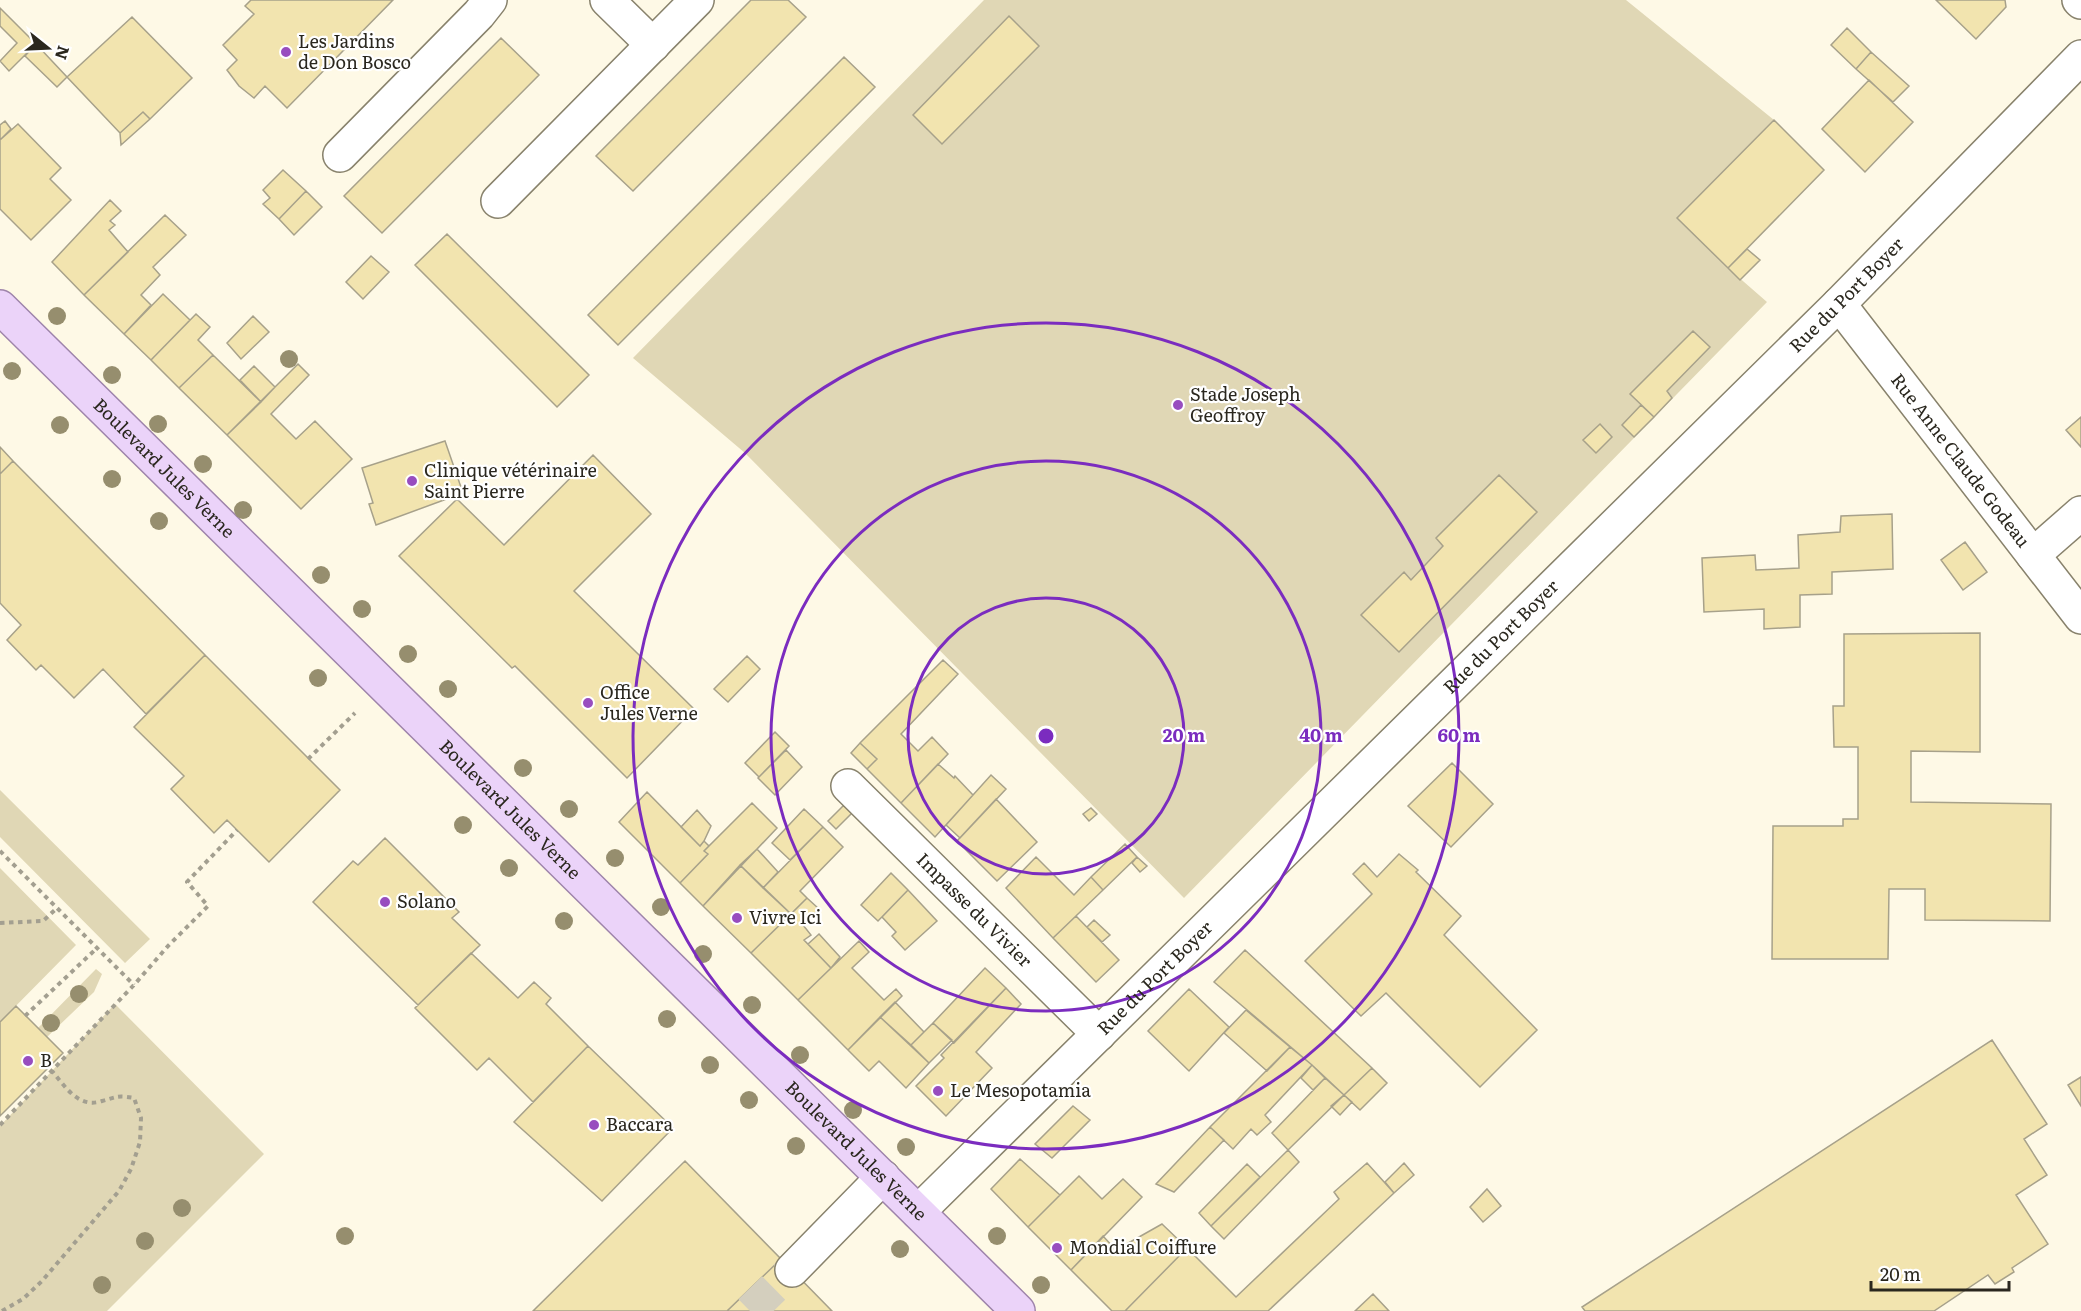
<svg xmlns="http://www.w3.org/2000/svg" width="2081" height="1311" font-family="Literata,serif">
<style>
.green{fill:#e0d7b5}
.building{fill:#f2e4af;stroke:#a7a18a;stroke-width:1.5}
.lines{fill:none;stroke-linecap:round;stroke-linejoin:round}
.minor-tunnel{stroke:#d4cfbe;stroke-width:33;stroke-dasharray:33 16;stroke-linecap:butt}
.minor-casing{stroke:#88826c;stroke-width:36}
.major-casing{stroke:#9e84aa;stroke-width:36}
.path{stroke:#a39f90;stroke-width:4;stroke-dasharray:4.5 4.5;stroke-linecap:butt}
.minor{stroke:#fff;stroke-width:33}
.major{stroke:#ebd3f9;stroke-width:33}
.tree{fill:#968e6e}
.ring{fill:none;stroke:#7b2cbf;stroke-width:3}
.poi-dot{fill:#984dbf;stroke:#fff;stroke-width:2}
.labels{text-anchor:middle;stroke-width:4.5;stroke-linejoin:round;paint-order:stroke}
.poi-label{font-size:18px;fill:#2a271e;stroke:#fff;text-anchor:start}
.street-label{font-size:18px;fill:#2a271e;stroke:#fff}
.centre{fill:#7b2cbf;stroke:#fff;stroke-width:3}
.ring-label{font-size:18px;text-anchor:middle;font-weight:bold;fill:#7b2cbf;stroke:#fff;stroke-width:4.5;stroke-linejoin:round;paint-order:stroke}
</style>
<rect width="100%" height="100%" fill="#fef9e6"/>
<path class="green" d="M984 0H1626L1774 120 1728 268 1767 302 1184 898 745 453 633 358Z
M0 790 150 939 125 963 0 837Z
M0 868 76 945 0 1022Z
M96 969 102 974 94 992 47 1037 38 1028Z
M115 1004 264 1154 107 1311H0V1126Z"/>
<path class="building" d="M251 0H393L287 108 265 86 254 98 239 86 227 70 237 60 223 45 254 14 245 6Z
M751 0H788L806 17 633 191 596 156Z
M1936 0H2005L2006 7 1976 39Z
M0 8 36 44 9 71 0 61 17 43 0 26Z
M1009 16 1039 46 942 144 913 115Z
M132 17 192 78 150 119 143 112 120 133 67 77Z
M1847 28 1871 52 1856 69 1831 45Z
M501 38 539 75 382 233 344 196Z
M36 44 67 77 57 87 25 56Z
M1871 52 1909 86 1893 102 1856 69Z
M844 57 875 87 618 345 588 315Z
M1869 80 1913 122 1865 172 1822 129Z
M143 112 150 119 121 145 120 133Z
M1774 120 1824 170 1728 268 1677 218Z
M5 121 11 129 0 140V125Z
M18 124 61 168 50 179 71 200 31 240 0 209V140Z
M283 170 306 191 279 219 263 204 270 198 263 190Z
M306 191 322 207 294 235 279 219Z
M110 200 121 211 110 221 115 225 109 230 128 252 84 295 52 262Z
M165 215 186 235 153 267 160 275 141 295 151 305 124 334 84 295Z
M447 234 589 375 557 407 415 265Z
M1747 249 1760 260 1740 280 1728 268Z
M371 256 389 272 363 299 346 282Z
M163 294 190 320 151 360 124 334Z
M196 314 210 327 198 340 213 355 179 388 151 360Z
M253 316 269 332 241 359 227 343Z
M1693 331 1710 347 1667 391 1672 398 1654 417 1630 394Z
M213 355 261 402 227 435 179 388Z
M298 364 309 375 271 414 296 439 315 421 352 459 301 509 227 435Z
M254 366 275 387 261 402 240 380Z
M1641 405 1654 417 1634 437 1622 425Z
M2081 417V447L2066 430Z
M1600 424 1612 437 1596 453 1583 440Z
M445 441 463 493 376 525 369 504 373 503 362 468Z
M0 447 13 461 0 474Z
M593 455 651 514 574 591 694 709 627 778 515 666 512 668 399 556 457 499 504 545Z
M13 461 205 655 146 714 103 669 74 698 41 665 36 670 7 640 21 625 0 603V474Z
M1499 475 1537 512 1399 652 1361 615 1404 572 1411 580 1443 546 1436 538Z
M1892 514 1893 569 1832 572V594L1800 595V627L1764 629V609L1704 612 1702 558 1755 555 1756 570 1799 568 1798 535 1840 532 1841 516Z
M1965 542 1987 572 1963 590 1941 560Z
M1980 633V752L1911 751V802L2051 804 2050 921 1925 920V889H1889L1888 959H1772L1773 826H1843V819H1858V747H1834L1833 706H1844V634Z
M205 655 340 790 269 862 227 820 214 833 171 789 184 776 134 727Z
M747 656 760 669 728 702 714 689Z
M943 660 958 674 901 734 918 751 932 737 948 754 901 803 867 769 877 759 860 743Z
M775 732 789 746 759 777 745 763Z
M860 743 877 759 867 769 851 753Z
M786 750 802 767 775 795 758 778Z
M1452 763 1493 804 1451 847 1408 806Z
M938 764 954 778 955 776 973 795 935 837 901 803Z
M991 775 1006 789 960 838 946 825Z
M647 792 700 846 704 841 709 846 704 851 708 854 680 883 619 822Z
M996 799 1037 842 997 881 957 841Z
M752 803 777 828 703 906 680 883 708 854 704 851Z
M844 805 852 813 836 829 828 821Z
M1091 808 1097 814 1089 821 1083 814Z
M804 809 823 827 790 860 772 843Z
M697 810 711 826 704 841 700 846 681 827Z
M823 827 843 847 800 891 807 898 791 914 763 888Z
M385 838 459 912 452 918 480 945 418 1005 313 902 353 861 358 865Z
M1125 844 1137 857 1103 890 1091 877Z
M757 849 778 872 763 888 740 865Z
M1399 854 1418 870 1416 872 1461 916 1444 935 1537 1030 1480 1087 1386 993 1361 1016 1305 961 1372 894 1353 874 1364 863 1377 877Z
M1036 857 1074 895 1091 877 1103 890 1053 938 1006 888Z
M1137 857 1147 866 1140 872 1132 863Z
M740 865 791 914 751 953 703 906Z
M891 873 908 890 878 921 861 905Z
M908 890 937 921 905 950 892 936 896 932 882 917Z
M807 898 819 909 803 925 811 935 804 940 831 968 798 1000 751 953Z
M1076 916 1119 960 1096 982 1053 938Z
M1094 920 1110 935 1102 942 1087 927Z
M819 934 840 957 831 968 808 944Z
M859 941 869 952 852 968 884 1000 896 989 902 996 848 1050 798 1000Z
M1245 950 1372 1068 1344 1095 1312 1065 1214 982Z
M471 953 518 998 534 982 551 998 546 1004 588 1046 533 1102 489 1058 477 1070 415 1008Z
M985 968 1006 988 954 1043 933 1023Z
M1006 988 1021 1004 976 1052 992 1068 946 1116 916 1086 944 1058 941 1055Z
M1189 989 1229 1027 1189 1071 1148 1031Z
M895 1002 924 1032 911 1045 880 1017Z
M16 1006 63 1053 0 1116V1022Z
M1246 1010 1290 1047 1267 1071 1224 1033Z
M880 1017 929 1063 906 1088 879 1061 869 1071 848 1050Z
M933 1023 952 1040 929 1063 911 1045Z
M1992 1040 2047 1124 2024 1139 2047 1175 2016 1195 2048 1244 2012 1268 2014 1272 1995 1284 1988 1275 1934 1311H1585L1582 1307Z
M588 1046 673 1128 602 1201 514 1122Z
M1290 1047 1312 1065 1265 1115 1271 1122 1257 1135 1251 1129 1233 1149 1210 1127Z
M1312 1065 1325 1078 1313 1090 1301 1078Z
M1372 1068 1387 1083 1360 1110 1344 1095Z
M2081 1077V1106L2068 1085Z
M1325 1078 1344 1095 1288 1150 1272 1133Z
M1344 1095 1352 1102 1340 1115 1331 1106Z
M1073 1106 1090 1120 1052 1158 1035 1144Z
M1210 1127 1224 1140 1174 1192 1156 1184Z
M1288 1150 1299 1162 1224 1239 1211 1226Z
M1020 1159 1060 1195 1028 1227 991 1189Z
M685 1161 781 1259 727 1311H533Z
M1367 1163 1394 1193 1268 1311H1125L1187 1248 1236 1297 1339 1199 1334 1192Z
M1404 1163 1414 1175 1394 1193 1385 1182Z
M1247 1164 1260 1177 1211 1226 1199 1213Z
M1079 1176 1102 1199 1123 1179 1142 1197 1071 1270 1028 1227Z
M1487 1189 1501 1206 1483 1222 1470 1207Z
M1162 1224 1187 1248 1125 1311H1112L1071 1270 1103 1236 1116 1250Z
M781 1259 832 1311H727Z
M1373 1294 1389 1311H1355Z"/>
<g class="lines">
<path class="minor-tunnel" d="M750 1311 792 1270"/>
<defs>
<g id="minor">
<path d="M607 0 653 45"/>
<path d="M2079 0 2081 2"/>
<path d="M340 155 479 14 490 0"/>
<path d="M498 201 697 0"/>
<path id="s1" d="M1839 304 2081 617"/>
<path d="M2033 555 2081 513"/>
<path id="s2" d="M848 786 1099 1034"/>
<path id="s3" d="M918 1212 1839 304 2081 57"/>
<path d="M792 1270 883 1177"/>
</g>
<g id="major">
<path id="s4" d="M0 307 1018 1311"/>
</g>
</defs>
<use href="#minor" class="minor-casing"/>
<use href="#major" class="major-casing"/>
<path class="path" d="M308 759 355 713
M0 851 134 985
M0 923 43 921 57 908
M25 1016 97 948
M0 1125 134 985 168 946 208 906 187 882 237 830
M2 1311 23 1299 42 1281 119 1191 131 1169 140 1142 141 1118 134 1098C117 1095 117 1097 102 1101 78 1109 65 1086 52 1071"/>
<use href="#minor" class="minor"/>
<use href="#major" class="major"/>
</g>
<g class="tree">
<circle cx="57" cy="316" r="9"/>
<circle cx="289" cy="359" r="9"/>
<circle cx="12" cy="371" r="9"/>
<circle cx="112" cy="375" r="9"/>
<circle cx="158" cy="424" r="9"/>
<circle cx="60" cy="425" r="9"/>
<circle cx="203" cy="464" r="9"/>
<circle cx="112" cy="479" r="9"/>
<circle cx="243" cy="510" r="9"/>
<circle cx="159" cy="521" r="9"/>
<circle cx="321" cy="575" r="9"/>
<circle cx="362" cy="609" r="9"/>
<circle cx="408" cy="654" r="9"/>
<circle cx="318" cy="678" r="9"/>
<circle cx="448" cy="689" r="9"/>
<circle cx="523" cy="768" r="9"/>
<circle cx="569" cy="809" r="9"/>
<circle cx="463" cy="825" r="9"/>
<circle cx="615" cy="858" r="9"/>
<circle cx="509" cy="868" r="9"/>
<circle cx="661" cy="907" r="9"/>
<circle cx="564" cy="921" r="9"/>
<circle cx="703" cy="954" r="9"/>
<circle cx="79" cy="994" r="9"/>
<circle cx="752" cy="1005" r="9"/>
<circle cx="667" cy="1019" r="9"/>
<circle cx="51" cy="1023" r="9"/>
<circle cx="800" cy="1055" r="9"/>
<circle cx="710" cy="1065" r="9"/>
<circle cx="749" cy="1100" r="9"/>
<circle cx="853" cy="1110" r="9"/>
<circle cx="796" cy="1146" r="9"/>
<circle cx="906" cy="1147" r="9"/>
<circle cx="182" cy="1208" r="9"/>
<circle cx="345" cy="1236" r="9"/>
<circle cx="997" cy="1236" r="9"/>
<circle cx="145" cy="1241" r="9"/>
<circle cx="900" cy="1249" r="9"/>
<circle cx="102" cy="1285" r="9"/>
<circle cx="1041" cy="1285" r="9"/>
</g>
<g class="ring">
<circle cx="1046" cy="736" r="138"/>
<circle cx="1046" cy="736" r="275"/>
<circle cx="1046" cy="736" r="413"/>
</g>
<g class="poi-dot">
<circle cx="286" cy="52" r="6"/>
<circle cx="1178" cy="405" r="6"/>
<circle cx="412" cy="481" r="6"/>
<circle cx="588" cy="703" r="6"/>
<circle cx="385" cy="902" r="6"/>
<circle cx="737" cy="918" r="6"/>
<circle cx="28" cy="1061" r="6"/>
<circle cx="938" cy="1091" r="6"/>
<circle cx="594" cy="1125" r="6"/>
<circle cx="1057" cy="1248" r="6"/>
</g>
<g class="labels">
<g class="poi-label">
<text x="298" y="48">Les Jardins<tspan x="298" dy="21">de Don Bosco</tspan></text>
<text x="1190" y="401">Stade Joseph<tspan x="1190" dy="21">Geoffroy</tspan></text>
<text x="424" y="477">Clinique vétérinaire<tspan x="424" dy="21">Saint Pierre</tspan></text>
<text x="600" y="699">Office<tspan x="600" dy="21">Jules Verne</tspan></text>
<text x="397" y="908">Solano</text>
<text x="749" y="924">Vivre Ici</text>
<text x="40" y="1067">B</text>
<text x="950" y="1097">Le Mesopotamia</text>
<text x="606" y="1131">Baccara</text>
<text x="1069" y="1254">Mondial Coiffure</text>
</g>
<g class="street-label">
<text dy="6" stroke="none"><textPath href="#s3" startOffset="1305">Rue du Port Boyer</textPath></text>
<text dy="6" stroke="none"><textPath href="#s1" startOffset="198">Rue Anne Claude Godeau</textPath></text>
<text dy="6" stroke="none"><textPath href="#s4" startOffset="230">Boulevard Jules Verne</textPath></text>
<text dy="6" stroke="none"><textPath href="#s3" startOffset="819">Rue du Port Boyer</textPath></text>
<text dy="6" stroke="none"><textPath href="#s4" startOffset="716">Boulevard Jules Verne</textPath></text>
<text dy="6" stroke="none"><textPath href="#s2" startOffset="177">Impasse du Vivier</textPath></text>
<text dy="6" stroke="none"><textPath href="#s3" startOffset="333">Rue du Port Boyer</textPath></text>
<text dy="6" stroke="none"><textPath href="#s4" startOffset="1202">Boulevard Jules Verne</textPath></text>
</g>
</g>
<circle cx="1046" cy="736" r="9" class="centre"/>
<g class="ring-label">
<text x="1184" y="742">20 m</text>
<text x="1321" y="742">40 m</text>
<text x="1459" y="742">60 m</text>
</g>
<g transform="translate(48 48) rotate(108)" stroke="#ffffff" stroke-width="4.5" paint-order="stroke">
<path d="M0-4.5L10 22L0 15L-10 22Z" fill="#2a271e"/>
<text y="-9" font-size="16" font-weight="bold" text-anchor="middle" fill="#2a271e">N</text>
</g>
<path d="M1871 1281v9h138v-9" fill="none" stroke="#2a271e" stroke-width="3"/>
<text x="1880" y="1281" font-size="18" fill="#2a271e" stroke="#ffffff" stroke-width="4.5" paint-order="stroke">20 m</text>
</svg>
